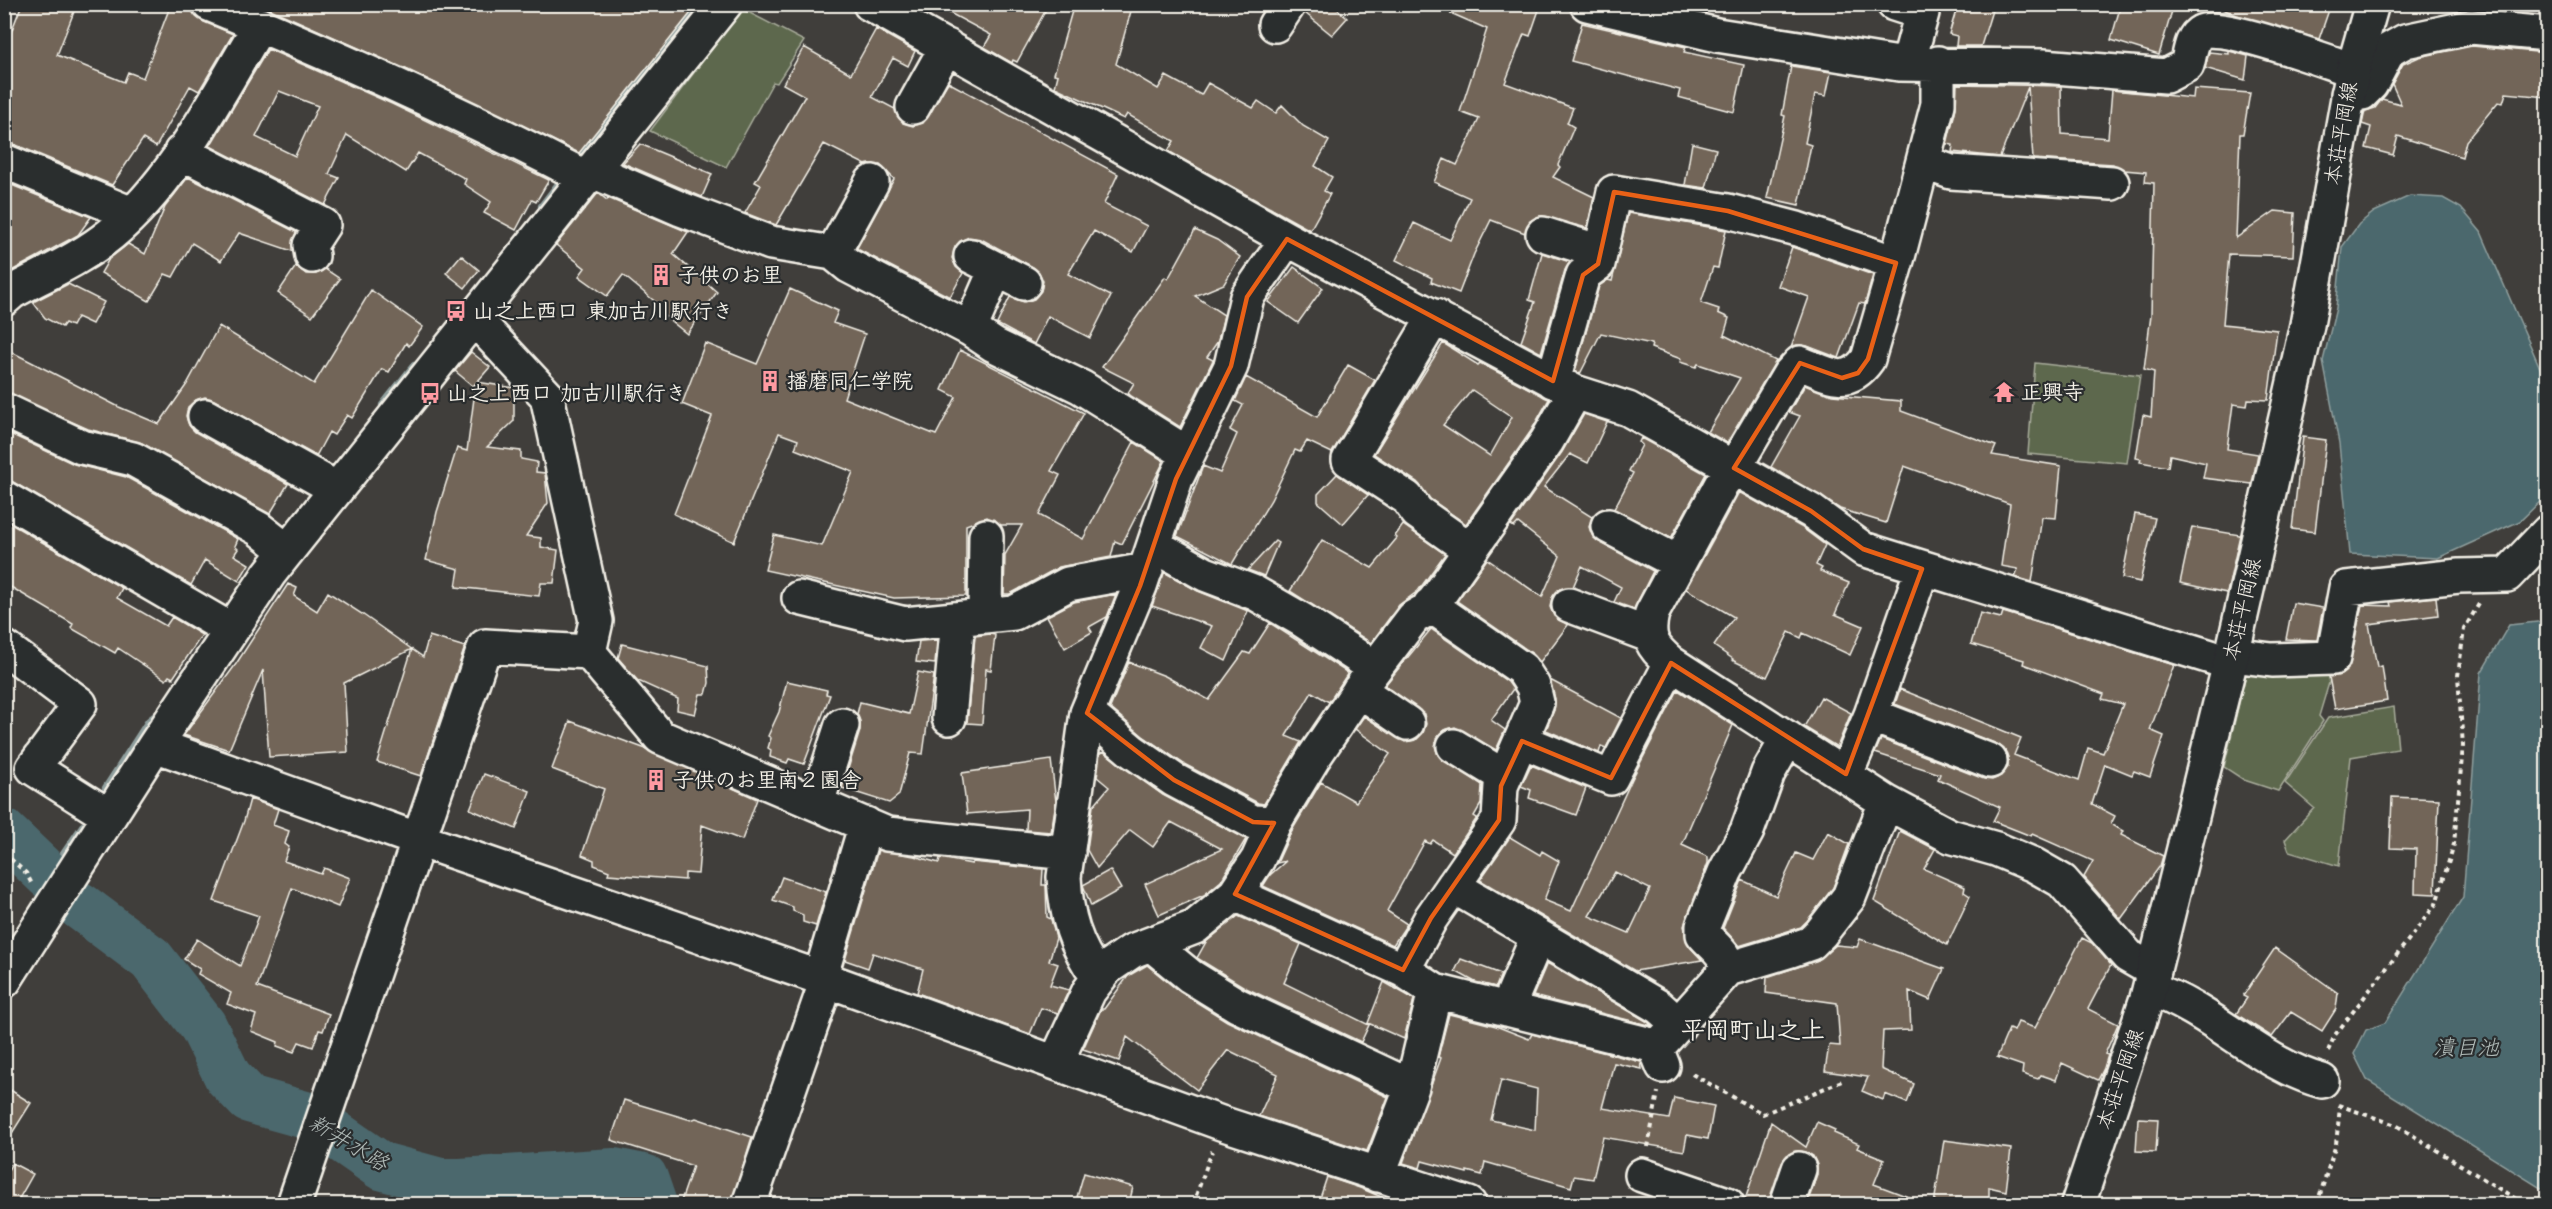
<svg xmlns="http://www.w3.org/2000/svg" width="2552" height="1209" font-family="'Architects Daughter','Klee One',sans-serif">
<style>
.green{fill:#5d674e;stroke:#a8ac9b;stroke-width:1.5}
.water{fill:#4b686d;stroke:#8f9f9e;stroke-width:1.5}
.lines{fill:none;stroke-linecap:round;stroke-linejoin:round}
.stream{stroke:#8f9f9e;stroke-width:8}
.river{stroke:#4b686d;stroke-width:48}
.building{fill:#726558;stroke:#f4f1e8;stroke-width:1.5;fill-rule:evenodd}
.minor-casing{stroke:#f4f1e8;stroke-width:38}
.major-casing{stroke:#f4f1e8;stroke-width:38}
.path{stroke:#f4f1e8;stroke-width:4;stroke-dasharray:4.5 4.5;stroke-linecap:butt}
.minor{stroke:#2a2d2e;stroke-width:33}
.major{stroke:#2a2d2e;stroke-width:33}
.marked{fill:none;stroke:#e96117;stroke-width:4.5;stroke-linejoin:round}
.labels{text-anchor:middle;stroke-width:4.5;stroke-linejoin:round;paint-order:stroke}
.street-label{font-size:21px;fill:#f4f1e8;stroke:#2a2d2e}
.poi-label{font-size:21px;font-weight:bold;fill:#f4f1e8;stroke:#2a2d2e;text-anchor:start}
.water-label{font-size:22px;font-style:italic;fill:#b0bab7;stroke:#2a2d2e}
.quarter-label{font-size:24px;font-weight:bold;fill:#f4f1e8;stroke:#2a2d2e}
</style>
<rect width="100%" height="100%" fill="#403e3b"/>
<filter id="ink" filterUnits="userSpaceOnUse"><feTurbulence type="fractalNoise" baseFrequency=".0167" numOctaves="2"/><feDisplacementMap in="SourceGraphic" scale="12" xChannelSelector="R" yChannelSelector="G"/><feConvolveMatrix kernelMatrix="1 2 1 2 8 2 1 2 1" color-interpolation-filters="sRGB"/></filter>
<g filter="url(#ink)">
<path class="green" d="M742 9 804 41 777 83 773 82 726 167 650 131Z
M2035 363 2140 375 2127 463 2028 454Z
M2249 661 2335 663 2319 716 2323 721 2278 791 2244 780 2224 767Z
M2394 707 2398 749 2351 757 2339 866 2289 851 2285 840 2314 808 2285 783 2328 718Z"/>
<path class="water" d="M2410 196 2443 198 2461 208 2481 232 2547 384V495L2520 521 2438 558 2350 554 2339 443 2323 361 2336 308 2342 247 2359 224 2374 212Z
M2547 621H2548L2547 1192 2367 1080 2354 1054 2366 1030 2385 1023 2463 897 2481 673 2509 625Z"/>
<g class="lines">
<path class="stream" d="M578 159 702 4
M542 206 562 180
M383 405 414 366
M106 788 149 721 160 712
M49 876 83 826"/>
<path class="river" d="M4 833 49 876
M80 906 151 959 203 1026 228 1077 249 1099 309 1116 381 1166 440 1182H460L614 1172 644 1178 653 1204"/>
</g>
<path class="building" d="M22 4H77L57 55 124 82 128 72 143 78 171 4 192 11 202 21 233 34 199 91 190 86 156 147 143 139 112 185 4 140V50Z
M259 4H698L579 153 408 70Z
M933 4H1049L1017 62 1013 60 1012 63 984 47 991 35Z
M1074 4H1133L1116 64 1158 89 1166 76 1201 95 1208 83 1253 108 1258 101 1276 113 1282 105 1303 126 1329 141 1315 166 1332 177 1324 191 1330 194 1310 230 1168 151 1174 141 1127 114 1124 119 1055 87 1058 75 1054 74Z
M1308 4H1332L1347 18 1332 35 1305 13Z
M1430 4H1541L1530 36 1524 34 1505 83 1573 108 1567 123 1574 127 1558 165 1560 167 1553 177 1594 197 1587 228 1540 216 1530 221 1525 233 1491 220 1474 254 1459 293 1431 282 1432 278 1396 260 1414 223 1450 240 1470 198 1434 182 1444 159 1457 165 1479 119 1460 112 1487 29Z
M1958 4H1994L1981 46H1956L1957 36 1949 34Z
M2121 4H2174L2159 55 2111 40Z
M2223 4H2331L2319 39 2237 15 2222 9Z
M1582 23 1686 47 1684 52 1744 65 1734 112 1678 97 1680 90 1571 61Z
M876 29 915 51 908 66 893 58 872 97 895 109 903 123 913 126 923 123 948 82 1118 174 1104 204 1147 226 1133 252 1094 231 1068 274 1111 296 1090 338 1048 316 1034 344 997 324 1010 297 1024 302 1034 299 1041 291 1043 281 1039 272 1033 267 981 239 969 237 960 241 955 247 952 258 956 267 963 273 950 297 859 250 857 248 894 179 880 165H866L824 144 776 225 745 213 761 185 755 182 805 96 783 84 804 47 851 74Z
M2472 46 2547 53V97L2506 93 2503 103 2498 102 2466 141 2462 157 2398 136 2393 155 2366 148 2371 127 2362 124 2365 111 2375 108 2382 99 2401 104 2392 84 2403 64 2419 57Z
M268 49 392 104 549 180 536 202 532 200 516 230 484 213 491 202 464 184 466 179 418 153 406 172 347 135 329 174 339 178 325 205 210 146ZM279 91 318 106 295 156 256 137Z
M2229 51 2248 56 2245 80 2205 68 2209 52 2229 54Z
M1791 66 1831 72 1826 96 1815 94 1805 143 1811 145 1799 205 1767 198 1785 116 1782 115Z
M1957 84 2061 86 2062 134 2108 138 2112 90 2193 98 2194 89 2250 93 2243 134H2240L2236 238 2275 211 2295 213 2293 256 2229 254 2223 324 2277 330 2268 400 2248 399 2247 406 2233 404 2227 449 2258 454 2252 484 2203 478 2206 463 2170 455 2168 467 2140 462 2141 459 2136 458 2143 415 2151 417 2154 372 2144 369 2151 315 2154 183 2145 182 2146 172 2124 170 2113 164 2033 159 2028 87 2000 157 1952 152 1953 145 1947 144 1956 108Z
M1692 143 1716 149 1706 188 1685 185Z
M640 144 712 174 702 197 623 163Z
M188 177 296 232 292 251 239 233 221 261 192 243 173 277 165 274 149 301 101 273 109 259 128 244 145 254 165 207Z
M4 182 91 217 78 235 4 275Z
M598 193 607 200 608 198 688 232 673 254 717 292 687 334 661 313 664 309 623 275 607 296 579 276 585 268 556 245Z
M1628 213 1726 230 1718 268 1713 267 1701 303 1719 309 1718 313 1729 318 1724 335 1776 361 1727 443 1708 432 1740 378 1698 364 1696 367 1680 362 1681 359 1651 348 1652 344 1601 333 1580 374 1575 371 1599 286 1608 280 1612 281Z
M1195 230 1217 240 1240 257 1224 284 1195 296 1224 315 1218 341 1207 357 1213 360 1180 427 1131 396 1128 393 1134 383 1102 367 1165 277 1168 279Z
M1792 247 1873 275 1865 304 1859 303 1839 358 1807 346 1797 345 1791 348 1809 297 1778 286Z
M1542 253 1570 262 1565 270 1541 353 1521 342 1535 302 1529 300Z
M461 255 479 270 465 288 446 273Z
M296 266 306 274H316L325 269 340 279 312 316 278 293Z
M1294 267 1323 288 1298 323 1268 302Z
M68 284 104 302 92 324 77 317 72 326 65 323 62 327 45 318 33 302Z
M790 289 838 311 833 323 865 334 844 398 936 435 956 397 942 390 960 350 1084 413 1051 471 1060 475 1039 515 1083 539 1134 442 1164 461 1122 544 1115 541 1111 557 1059 567 1010 594H1004L1005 555 1022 525H1001L987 517 966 525V596L894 598 765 570 774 535 822 546 853 472 795 449 798 440 779 433 734 542 674 514 712 416 682 404 705 343 757 364Z
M371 290 423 327 409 346 406 343 389 372 382 369 352 418 347 415 334 435 329 432 316 456 214 400 205 397 196 400 188 407 186 416 189 425 195 432 288 484 270 514 142 443 88 429 4 392V348L119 407 159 424 187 384 219 326 314 384Z
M1443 343 1478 365 1480 363 1549 399 1531 431 1466 524 1430 499 1417 482 1374 454ZM1472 390 1512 417 1490 456 1443 425Z
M471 352 490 367 477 382 514 388V421L487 447 521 451V459L537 462 536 472 545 473 548 503 526 536 541 538V547L558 550 554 583H541L539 596 456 587 459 569 426 560 437 512 457 448 467 451 476 383 473 386 455 371Z
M1348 365 1375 380 1332 453 1307 441 1300 452 1295 450 1271 500 1232 564 1177 536 1203 466 1220 473 1237 434 1230 430 1243 405 1235 401 1246 377 1317 417Z
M1805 385 1832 395 1901 401V411L1996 446 1992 455 2061 466 2056 518 2042 517 2032 582 2015 577 2018 569 2001 566 2010 504 1904 466 1886 523 1840 509 1771 467 1800 416 1789 412Z
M1584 414 1607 422 1588 463 1570 454 1544 487 1592 517 1589 527 1593 537 1599 542 1653 571 1634 609 1614 602 1621 587 1582 566 1573 587 1558 590 1552 598 1550 607 1554 616 1568 625 1540 662 1533 654 1457 601 1487 559 1542 597 1560 556 1518 523 1514 527 1511 525 1562 452Z
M4 431 74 464 126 477 238 539 235 546 238 549 234 555 249 564 239 581 205 560 191 585 13 482 4 479Z
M2303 437 2326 440 2315 532 2292 529Z
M1641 438 1706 474 1671 538 1614 509 1633 473 1629 471 1642 445 1639 442Z
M1337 474 1368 495 1343 524 1318 502V494Z
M1739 492 1801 527 1825 545 1816 565 1822 568 1820 571 1849 583 1835 614 1863 626 1850 655 1803 633 1801 638 1789 632 1767 677 1732 660 1733 659 1714 646 1734 617 1686 589Z
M2135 514 2155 518 2140 582 2122 578Z
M4 520 122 588 117 598 166 626 172 617 202 635 173 678 169 676 166 680 118 648 115 653 71 628 73 624 4 583Z
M1403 525 1445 554 1418 591 1399 605 1371 643 1290 591 1322 540 1372 568 1397 538 1395 536Z
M2192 527 2240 535 2227 593 2180 583Z
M1275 541 1278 543 1264 576 1248 570Z
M1164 572 1198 591 1248 611 1226 661 1201 648 1212 626 1152 606Z
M288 584 297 588 294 596 317 611 328 592 362 614 423 657 429 636 465 647 421 776 377 762 412 649 344 683 348 752 269 757 263 670 229 750 184 735 236 664Z
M1116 594 1107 617 1089 627 1092 632 1065 648 1047 616 1074 602Z
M2436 597 2438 615 2369 624 2377 667 2382 666 2387 701 2335 709 2329 677 2341 675 2348 669 2362 605 2391 606 2390 602Z
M2293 603 2323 608 2317 640 2286 639Z
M2003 612 2174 665 2150 730 2164 736 2150 777 2134 771 2132 775 2105 764 2092 804 2115 816 2111 824 2123 831 2121 835 2163 856 2160 866 2121 919 2084 877 2093 861 2032 834 2031 836 1993 821 2000 807 1938 779 1940 774 1875 753 1881 739 1984 779 1992 780 2001 776 2008 767V758L2004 749 1997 744 1895 704 1900 689 2021 738 2014 755 2079 780 2088 748 2103 753 2123 704 2102 699 2104 694 2023 664 2024 660 1971 644 1980 613 2001 618Z
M1270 623 1348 673 1329 702 1312 692 1286 736 1301 742 1264 804 1258 803 1184 764 1143 736 1110 708 1129 662 1165 676 1209 700 1244 652 1250 654Z
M1431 629 1508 682 1513 689 1491 720 1505 730 1496 750 1455 727 1445 730 1438 737 1435 746 1438 755 1482 785 1481 804 1474 816 1477 818 1453 853 1433 840 1430 844 1425 841 1387 911 1407 924 1393 945 1263 886 1270 875 1286 861 1277 863 1291 832 1321 782 1356 802 1390 754 1355 729 1364 716 1405 742 1416 740 1423 733 1426 724 1424 714 1385 685Z
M990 634 995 635 991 670 986 669 982 724 967 723 975 636Z
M937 640 935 664 916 662 919 641Z
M622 644 708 666 709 683 706 694H700L695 714 677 710 678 699 638 681 618 658Z
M918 672 934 675 923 754 910 753 899 795 889 803 842 788 860 731V722L857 714 860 702 909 714Z
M1550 680 1621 718 1606 748 1601 746 1599 753 1546 730 1554 710 1555 699Z
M787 681 827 690 826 694 830 695 804 764 789 759 787 763 770 757 771 750 768 748 771 738 768 736 779 712Z
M1678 690 1733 725 1682 845 1708 857V863L1684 926 1689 946 1702 960 1635 971 1480 880 1510 837 1540 855 1542 851 1559 861 1544 900 1571 911 1632 779ZM1615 872 1650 889 1629 933 1589 916Z
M1821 697 1851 713 1837 747 1804 727Z
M570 721 646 749 757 799 742 840 702 825 698 874 685 873V880L608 874 609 871 594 865V860L582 855 604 789 552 769Z
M1104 752 1163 795 1246 839 1221 881 1204 895 1159 915 1145 884 1222 849 1171 822 1153 847 1130 830 1097 868 1087 850 1093 806 1109 787 1097 777 1100 753Z
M1051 760 1056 802 1051 832 1026 830 1027 809 967 814 962 773Z
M1531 765 1586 788 1576 815 1529 798 1531 790 1521 786Z
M484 774 530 791 516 829 470 809Z
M2392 797 2439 799 2435 894 2415 893 2416 849 2390 848Z
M250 799 278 809 273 825 289 831 285 844 289 847 284 861 321 874 324 868 350 878 338 907 292 888 257 987 329 1014 323 1031 319 1030 313 1047 299 1042 294 1052 277 1046 278 1042 251 1031 256 1015 227 1004 231 993 198 974 200 969 184 959 197 939 240 966 259 916 214 901 244 821Z
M1900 831 1935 849 1924 869 1965 887 1964 892 1970 896 1947 945 1874 901Z
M1828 832 1849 844 1833 888 1807 921 1801 927 1739 946 1723 928 1742 880 1776 896 1796 853 1813 860Z
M878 850 914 856 939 863 940 858 972 864V862L1043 869 1042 885H1046L1047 917 1051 919 1056 938 1049 961 1058 964 1050 985 1069 990 1058 1013 1041 1008 1030 1034 917 993 923 969 873 953 868 968 845 960Z
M1110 870 1121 889 1091 906 1083 885Z
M782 877 826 892 816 926 803 922V915L793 911V907L773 900Z
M1238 916 1301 944 1284 983 1369 1025 1361 1042 1246 988 1197 958 1206 942Z
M2082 938 2092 943 2111 965 2088 1009 2118 1024 2105 1054 2108 1055 2104 1068 2098 1080 2062 1063 2056 1080 2041 1075 2038 1079 2022 1074 2023 1066 1997 1057 2009 1029 2014 1031 2018 1022 2035 1028Z
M1860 939 1944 969 1930 1000 1909 991 1911 1030 1883 1031 1881 1069 1914 1084 1907 1103 1885 1094 1883 1100 1862 1091 1868 1077 1825 1071 1829 1045 1840 1046 1837 1003 1766 993 1767 977 1818 960 1836 945 1857 947Z
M2275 948 2338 993 2336 1009 2322 1031 2291 1012 2272 1037 2236 1014 2247 998 2243 996Z
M1461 959 1501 974 1496 987 1475 982 1455 971Z
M1547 963 1648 1022 1652 1026 1533 996Z
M1147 965 1180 992 1227 1021 1388 1097 1367 1151 1259 1116 1278 1074 1228 1050 1197 1090 1127 1037 1119 1061 1083 1049 1101 1009H1104L1128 976Z
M1384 982 1414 999 1404 1039 1368 1023Z
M1449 1014 1496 1026 1529 1039 1532 1034 1641 1062 1642 1069 1614 1063 1602 1108 1669 1119 1674 1098 1714 1106 1708 1139 1687 1135 1684 1151 1603 1137 1593 1179 1574 1176 1571 1187 1485 1162 1482 1175 1467 1171V1173L1422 1161 1420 1168 1403 1163 1441 1058 1438 1057ZM1501 1080 1537 1089 1535 1130 1491 1120Z
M4 1086 31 1103 4 1146Z
M624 1100 691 1120 696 1118 752 1137 731 1204H680L693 1166 611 1140Z
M2138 1118 2158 1119 2156 1152 2136 1151Z
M1771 1122 1806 1147 1817 1122 1835 1130 1834 1133 1859 1144 1857 1148 1884 1159 1874 1184 1922 1202V1204H1807L1817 1175V1165L1813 1156 1806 1152 1796 1151 1787 1155 1782 1162 1769 1204 1745 1200Z
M1944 1140 2011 1149 2006 1191 1989 1187V1204H1934Z
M12 1163 33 1174 16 1204H4V1177Z
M1084 1173 1133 1187 1129 1204H1103L1077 1197Z
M1327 1177 1360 1188 1398 1204H1318Z"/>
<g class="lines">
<defs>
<path id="minor" d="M209 4C338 57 464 114 587 178
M870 4 1287 239 1575 392 1628 409 1811 511 1863 549 2230 663
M1587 4 1717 35 1899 64 2043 66 2166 76 2187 65C2190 55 2191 37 2201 32 2220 21 2327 62 2353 70
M1894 4 1922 13 1908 64
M1275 25 1289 4
M2348 94 2362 93 2371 84 2389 50 2405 41 2471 27 2548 34
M913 107 947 46
M181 152 323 225 310 245 312 256
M4 161 132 214
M1923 162 1951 172 2112 183
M593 171 681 209 771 243 833 253 849 266 970 329 996 269
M1543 234 1600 252
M833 253 872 182
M971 256 1024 283
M4 299 12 292C45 274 82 258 111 234 176 180 216 97 260 25
M1435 316 1349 460 1407 498 1417 512 1458 541 1472 546
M474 318 547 396 596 621 589 652
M970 329 994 345 1081 387 1188 454
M1553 381 1583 275 1598 264 1614 192 1728 211 1797 229 1896 263
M4 410 82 447 133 459 259 529 287 551
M205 416 337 489
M4 498 231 630
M1608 526 1677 562
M1154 545 1205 574 1255 593 1302 620 1375 668
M799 598 905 624 1014 613 1068 584 1146 570
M1569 605 1649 635
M985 615 986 536
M4 647 80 704 33 768 109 816
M2232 655 2272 660 2333 658 2346 588 2459 576 2507 575 2548 532
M1671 663 1886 802 1950 836 1996 849 2034 865 2062 881 2128 956 2154 971
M1359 690 1407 723
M1087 713 1064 877C1066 916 1075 946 1098 977
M1871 715 1990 761
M949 718 958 619
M1522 741 1611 778 1671 663C1652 647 1646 638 1652 613L1722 483 1734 468 1789 375 1800 363C1828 374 1847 389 1868 359L1899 253 1938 104V63
M155 745 419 840 827 980 1221 1123 1469 1204
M1454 746 1505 777
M1846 774 1871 715 1922 569
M817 803 842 725
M1274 823 1253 822 1174 780 1132 751 1087 713 1140 586 1176 479 1231 366 1247 297 1287 239
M1453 886 1659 1007 1679 1025
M1235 894 1403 970 1435 991 1655 1046 1663 1066
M1151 944 1190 976 1237 1005 1412 1087
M1728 969C1725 952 1714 947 1703 934V926L1725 872 1747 831 1768 773 1788 738
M1403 970 1431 918 1499 820 1501 786 1537 703 1533 686 1522 669 1430 605
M820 978 866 824
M4 981 155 745 269 574 725 4
M2150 989C2212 1009 2259 1064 2322 1081
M1507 1009 1538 936
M1655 1046 1664 1040 1728 969 1791 950 1811 943 1821 933 1849 897 1886 802
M1056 1062 1089 991 1107 968 1132 951 1195 927 1235 894 1258 859 1274 823 1314 757 1369 676 1414 617 1428 609 1439 595 1547 441 1575 392
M1378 1175 1412 1087 1435 991
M1642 1175 1727 1204
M294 1204 485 646 589 652 660 737 887 834 1068 853
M749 1204 827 980
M1787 1204 1799 1169"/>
<path id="major" d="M2078 1204 2147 998 2232 655 2307 325 2353 70 2372 4"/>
</defs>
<use href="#minor" class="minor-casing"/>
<use href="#major" class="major-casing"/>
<path class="path" d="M4 853 26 873 32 884
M2328 1051 2335 1035 2436 904 2454 844 2463 746 2458 676 2464 629 2479 604
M1692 1074 1763 1114 1842 1081
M2338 1105 2396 1125 2524 1204
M1648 1147 1658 1092
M1193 1204 1212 1151
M2317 1204 2336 1144 2340 1107"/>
<use href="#minor" class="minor"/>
<use href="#major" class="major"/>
</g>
</g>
<path class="marked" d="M1614 192 1728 211 1896 263 1868 359 1858 373 1842 378 1800 363 1734 468 1811 511 1863 549 1922 569 1846 774 1671 663 1611 778 1522 741 1501 786 1499 820 1431 918 1403 970 1235 894 1274 823 1253 822 1174 780 1087 713 1140 586 1176 479 1231 366 1247 297 1287 239 1553 381 1583 275 1598 264Z"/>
<defs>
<symbol id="building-bare" viewBox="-9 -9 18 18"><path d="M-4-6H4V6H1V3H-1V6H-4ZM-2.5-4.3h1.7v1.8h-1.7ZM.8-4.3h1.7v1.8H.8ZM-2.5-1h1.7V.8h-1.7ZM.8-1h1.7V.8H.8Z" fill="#ff9aa2" stroke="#2a2d2e" stroke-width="2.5" paint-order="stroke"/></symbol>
<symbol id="bus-bare" viewBox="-9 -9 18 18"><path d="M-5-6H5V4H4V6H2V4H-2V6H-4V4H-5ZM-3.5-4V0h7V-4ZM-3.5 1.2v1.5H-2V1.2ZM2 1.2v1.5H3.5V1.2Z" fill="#ff9aa2" stroke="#2a2d2e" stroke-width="2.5" paint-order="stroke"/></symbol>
<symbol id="temple-bare" viewBox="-9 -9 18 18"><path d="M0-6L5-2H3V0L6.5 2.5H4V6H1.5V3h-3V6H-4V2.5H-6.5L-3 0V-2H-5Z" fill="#ff9aa2" stroke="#2a2d2e" stroke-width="2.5" paint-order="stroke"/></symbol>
</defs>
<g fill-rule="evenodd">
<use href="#building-bare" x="646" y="260" width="30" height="30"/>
<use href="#bus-bare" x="441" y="296" width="30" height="30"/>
<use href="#building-bare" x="755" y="366" width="30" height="30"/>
<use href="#temple-bare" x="1989" y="377" width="30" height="30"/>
<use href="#bus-bare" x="415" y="378" width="30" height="30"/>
<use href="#building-bare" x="641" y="765" width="30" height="30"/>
</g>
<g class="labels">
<g class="street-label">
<text transform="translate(2341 133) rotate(-80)" y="7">本荘平岡線</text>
<text transform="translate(2242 609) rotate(-77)" y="7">本荘平岡線</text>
<text transform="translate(2120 1079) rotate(-71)" y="7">本荘平岡線</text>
</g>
<g class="poi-label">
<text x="678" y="282">子供のお里</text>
<text x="473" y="318">山之上西口 東加古川駅行き</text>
<text x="787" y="388">播磨同仁学院</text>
<text x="2021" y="399">正興寺</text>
<text x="447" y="400">山之上西口 加古川駅行き</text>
<text x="673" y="787">子供のお里南２園舎</text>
</g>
<g class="water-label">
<text x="2466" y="1055">潰目池</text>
<text transform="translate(349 1142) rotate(31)" y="8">新井水路</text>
</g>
<g class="quarter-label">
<text x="1753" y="1038">平岡町山之上</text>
</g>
</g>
<rect width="2552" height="1209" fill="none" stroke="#2a2d2e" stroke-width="24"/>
<rect x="12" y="12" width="2528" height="1185" fill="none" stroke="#f4f1e8" stroke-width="2" filter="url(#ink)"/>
</svg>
